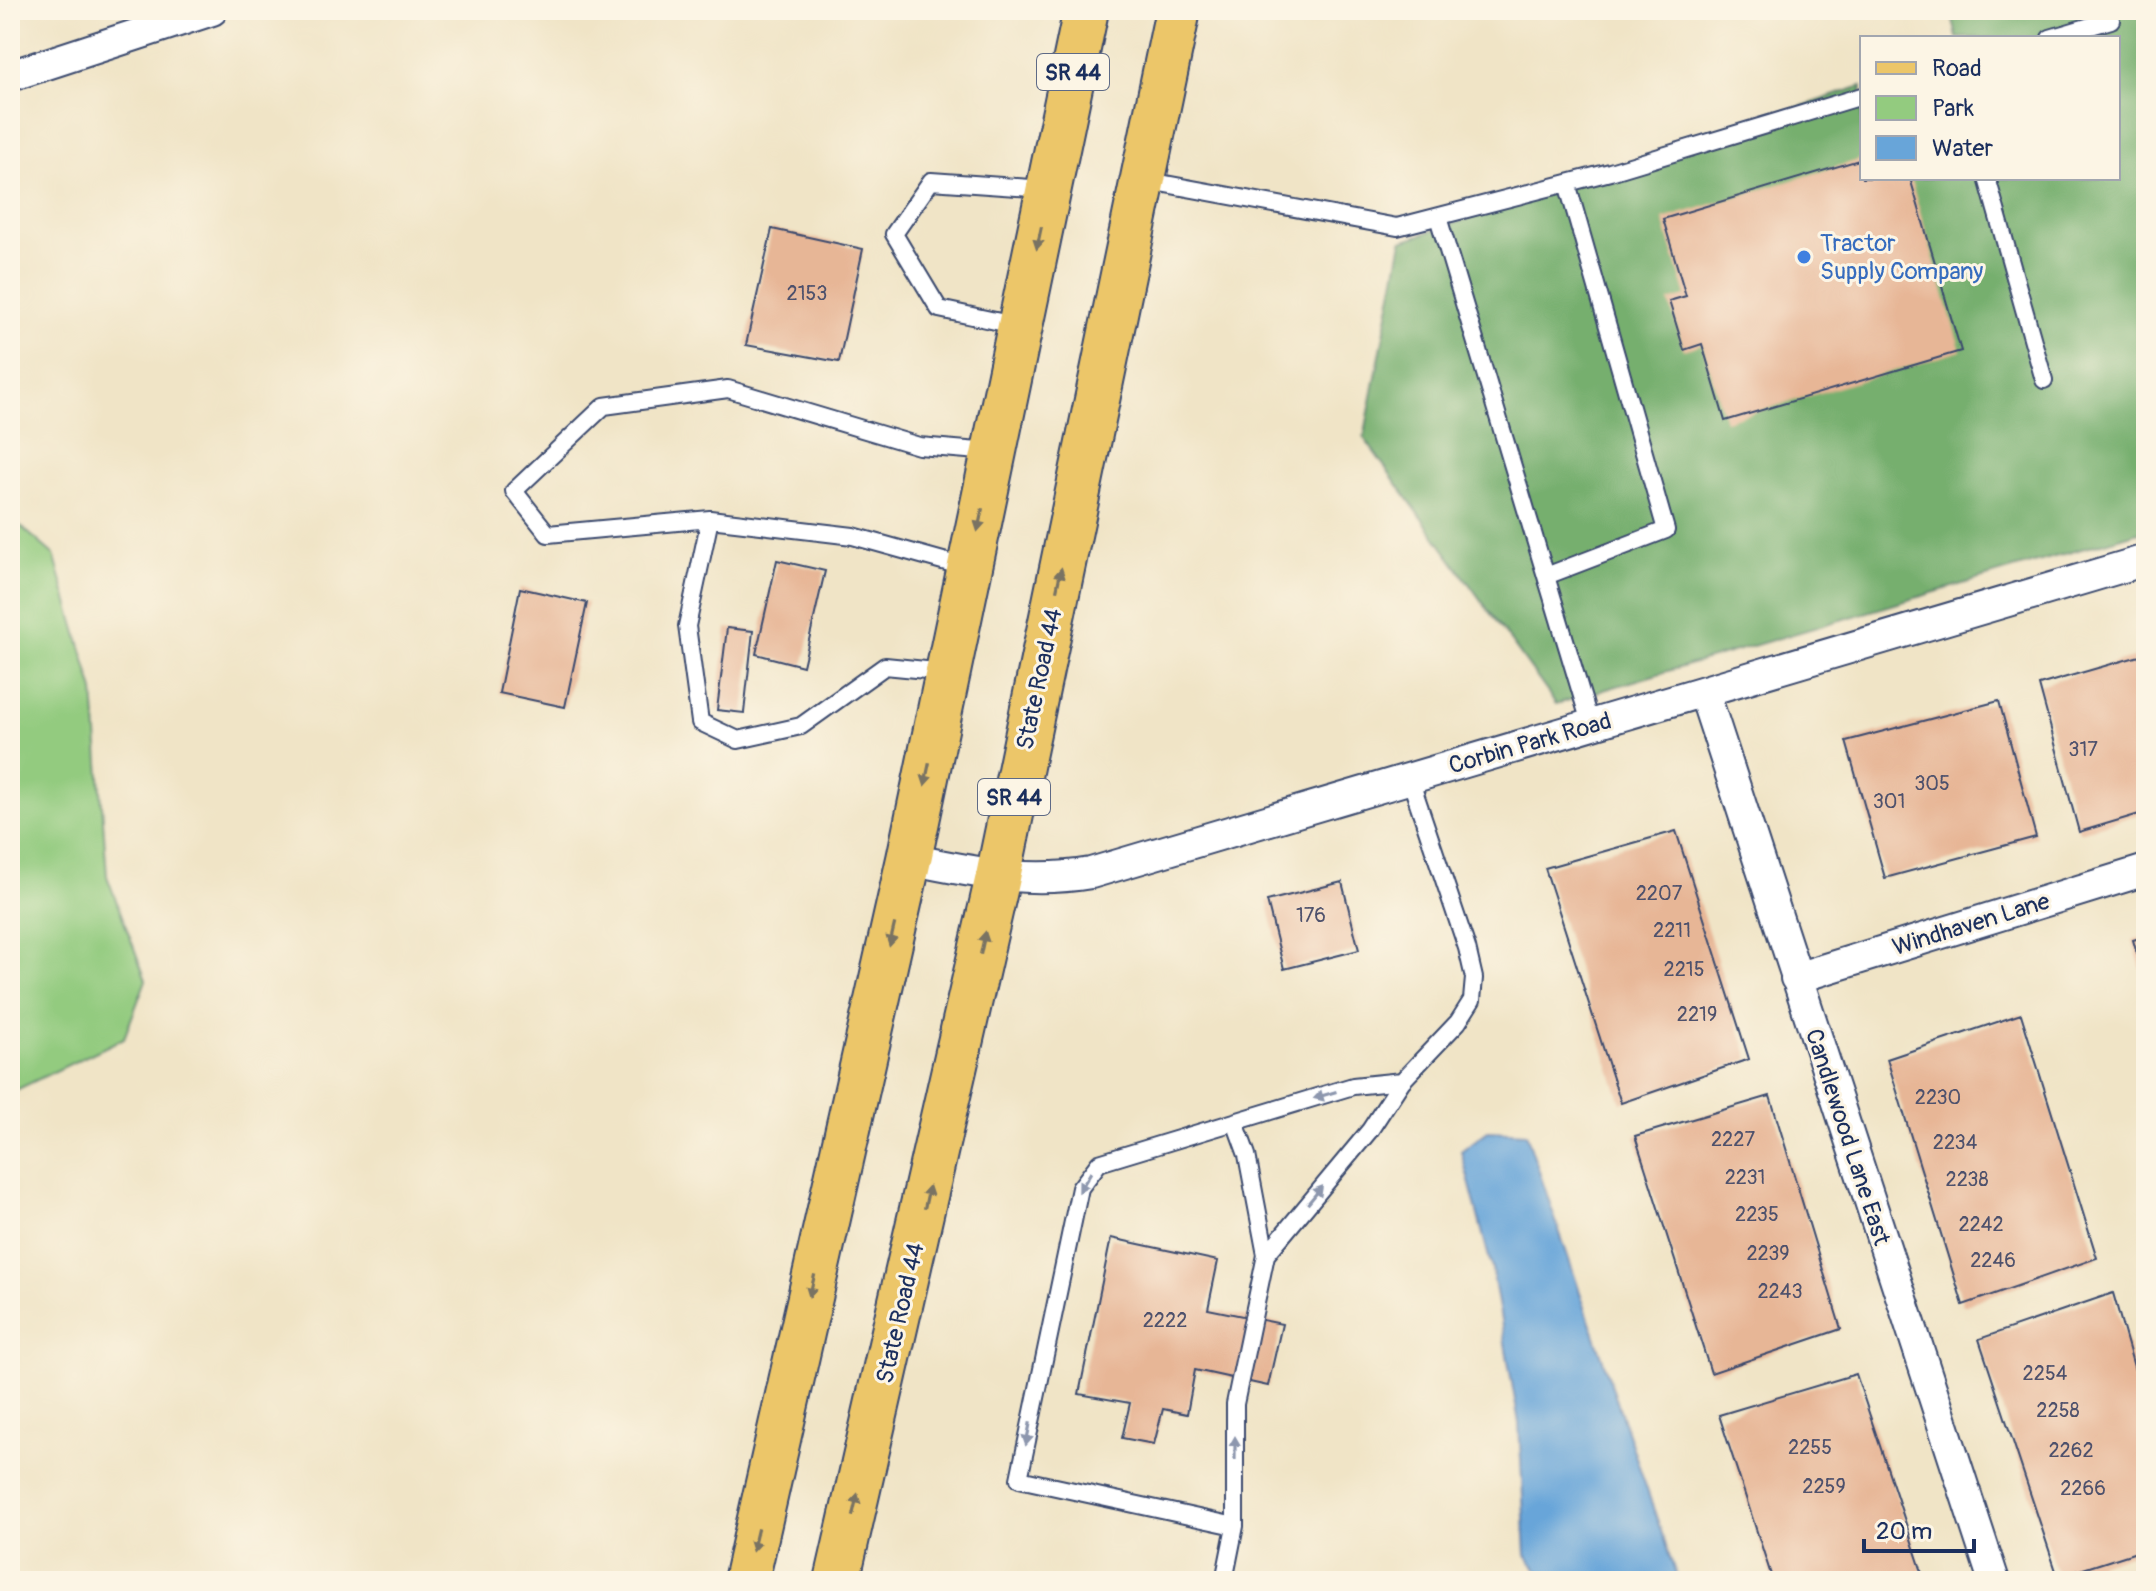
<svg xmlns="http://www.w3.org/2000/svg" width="2156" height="1591" font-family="Pangolin,sans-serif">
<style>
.green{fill:#93cb7f;stroke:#577d6e;stroke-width:2}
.forest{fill:#76af6e;stroke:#486f66;stroke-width:2}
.water{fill:#68a5d9;stroke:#426a9c;stroke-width:2}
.building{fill:#e7b696}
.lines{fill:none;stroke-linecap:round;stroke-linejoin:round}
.lane-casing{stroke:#3b4a6e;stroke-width:20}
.street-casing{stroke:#3b4a6e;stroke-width:34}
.primary-casing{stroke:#3b4a6e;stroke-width:48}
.lane{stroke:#fff;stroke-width:16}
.street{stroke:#fff;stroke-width:30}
.primary{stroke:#ecc669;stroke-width:44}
.oneway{fill:#797363}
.oneway2{fill:#8d97ae}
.shop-dot{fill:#3f7fe0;stroke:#fcf5e5;stroke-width:3}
.labels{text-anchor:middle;stroke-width:6;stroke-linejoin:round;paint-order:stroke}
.number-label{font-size:20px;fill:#4e516c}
.shield{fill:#fcf5e5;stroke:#5e6a86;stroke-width:2}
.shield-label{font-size:22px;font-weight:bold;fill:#1b2f5e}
.shop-label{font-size:24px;fill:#366cbe;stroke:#fcf5e5;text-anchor:start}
.street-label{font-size:24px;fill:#1b2f5e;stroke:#fcf5e5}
</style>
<rect width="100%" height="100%" fill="#fcf5e5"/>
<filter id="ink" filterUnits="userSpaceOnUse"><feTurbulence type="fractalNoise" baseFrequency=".0125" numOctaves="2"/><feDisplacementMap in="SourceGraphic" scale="16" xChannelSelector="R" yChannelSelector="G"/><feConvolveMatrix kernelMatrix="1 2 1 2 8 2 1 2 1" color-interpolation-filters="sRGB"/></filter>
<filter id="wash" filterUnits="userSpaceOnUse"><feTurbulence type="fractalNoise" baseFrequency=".006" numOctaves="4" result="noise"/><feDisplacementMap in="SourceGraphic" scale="32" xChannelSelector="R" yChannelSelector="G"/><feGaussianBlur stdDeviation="1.8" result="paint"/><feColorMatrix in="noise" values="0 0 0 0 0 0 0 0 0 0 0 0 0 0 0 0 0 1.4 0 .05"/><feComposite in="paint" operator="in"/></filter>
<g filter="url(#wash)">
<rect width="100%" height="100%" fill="#f0e4c6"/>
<path class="green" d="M10 517 54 555 94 691 107 876 146 980 124 1038 10 1093Z"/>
<path class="forest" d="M1951 10H2146V530L1556 704 1364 438 1402 241 1862 86V178H2118V38H1957Z"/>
<path class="water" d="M1488 1131 1526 1133 1678 1581H1546L1526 1555 1519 1423 1492 1269 1461 1151Z"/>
<g id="blocks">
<path class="building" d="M1862 159V178H1910L1961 351 1725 421 1702 344 1684 350 1669 301 1686 296 1663 219Z
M772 229 863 249 839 362 746 345Z
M777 560 825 571 803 666 756 654Z
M520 588 587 603 565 707 499 693Z
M727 628 753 631 744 713 717 710Z
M2146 654V812L2079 832 2039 685Z
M1999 701 2036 837 1885 878 1846 741Z
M1676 831 1749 1059 1621 1103 1545 868Z
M1342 882 1359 950 1284 969 1267 901Z
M2146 936V982H2145L2133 940Z
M2021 1014 2097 1258 1963 1305 1887 1059Z
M1770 1096 1841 1329 1711 1373 1635 1136Z
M1111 1238 1218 1261 1208 1309 1282 1324 1268 1386 1195 1370 1187 1414 1163 1409 1154 1444 1122 1438 1130 1403 1079 1394Z
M2113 1293 2146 1409V1549L2058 1577 1979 1339Z
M1856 1374 1925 1581H1773L1719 1415Z"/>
</g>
</g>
<g filter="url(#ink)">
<use href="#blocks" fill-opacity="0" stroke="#3b4a6e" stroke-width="2"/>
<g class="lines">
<defs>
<path id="lane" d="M2050 38 2111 20
M1987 178 2044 380
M1144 180 1397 227 1610 172 1862 96
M1438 217 1591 726
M1019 326 939 309 894 234 931 181 1045 189
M710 519 687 626 700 722 738 740 801 726 885 666 946 672
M968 568 853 536 710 519 548 534 514 491 604 406 728 389 919 446 991 452
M1546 576 1666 530 1567 183
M1266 1255 1370 1130 1402 1081 1458 1022 1472 1000 1474 978 1467 948 1410 779
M1235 1526 1019 1479 1080 1188 1099 1163 1353 1086 1402 1081
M1224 1581 1235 1526V1404L1266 1255 1247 1155 1235 1122"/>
<path id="street" d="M10 76 212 10
M1704 692 1994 1581
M909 859C972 872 1027 884 1091 873L2146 560
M1796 978 2146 870"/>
<path id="primary" d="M746 1581 909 859 1086 10
M837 1581 998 877 1178 10"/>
</defs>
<use href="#lane" class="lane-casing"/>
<use href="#street" class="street-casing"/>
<use href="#primary" class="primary-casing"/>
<use href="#lane" class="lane"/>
<use href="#street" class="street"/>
<use href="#primary" class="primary"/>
</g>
<defs><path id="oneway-solid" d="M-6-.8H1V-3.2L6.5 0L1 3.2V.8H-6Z" transform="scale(2)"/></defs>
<g class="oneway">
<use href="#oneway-solid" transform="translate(1039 238) rotate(102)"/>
<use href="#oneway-solid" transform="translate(980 520) rotate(102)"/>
<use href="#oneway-solid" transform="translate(1059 579) rotate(-78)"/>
<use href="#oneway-solid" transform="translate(927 774) rotate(102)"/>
<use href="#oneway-solid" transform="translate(892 935) rotate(103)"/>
<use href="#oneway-solid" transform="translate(983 943) rotate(-78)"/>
<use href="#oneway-solid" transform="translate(927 1197) rotate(-78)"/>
<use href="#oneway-solid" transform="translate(812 1286) rotate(103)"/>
<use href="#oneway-solid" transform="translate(855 1505) rotate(-77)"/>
<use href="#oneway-solid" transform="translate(755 1540) rotate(103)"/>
</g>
<g class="oneway2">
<use href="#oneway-solid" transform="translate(1325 1095) rotate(163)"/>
<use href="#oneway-solid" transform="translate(1085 1182) rotate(121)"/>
<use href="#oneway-solid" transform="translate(1315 1195) rotate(-51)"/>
<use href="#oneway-solid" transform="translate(1028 1434) rotate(101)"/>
<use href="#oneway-solid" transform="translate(1235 1448) rotate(-90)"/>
</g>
</g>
<circle class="shop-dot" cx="1804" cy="257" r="8"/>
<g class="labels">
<g class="number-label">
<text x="807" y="300">2153</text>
<text x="2083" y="756">317</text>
<text x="1932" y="790">305</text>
<text x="1889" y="808">301</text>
<text x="1659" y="900">2207</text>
<text x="1311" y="922">176</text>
<text x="1672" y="937">2211</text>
<text x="1684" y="976">2215</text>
<text x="1697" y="1021">2219</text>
<text x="1938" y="1104">2230</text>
<text x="1733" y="1146">2227</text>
<text x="1955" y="1149">2234</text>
<text x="1745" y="1184">2231</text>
<text x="1967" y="1186">2238</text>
<text x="1757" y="1221">2235</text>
<text x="1981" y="1231">2242</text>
<text x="1768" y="1260">2239</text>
<text x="1993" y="1267">2246</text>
<text x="1780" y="1298">2243</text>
<text x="1165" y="1327">2222</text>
<text x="2045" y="1380">2254</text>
<text x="2058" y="1417">2258</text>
<text x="1810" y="1454">2255</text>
<text x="2071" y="1457">2262</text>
<text x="1824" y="1493">2259</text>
<text x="2083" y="1495">2266</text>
</g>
<g class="shield">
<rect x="1037" y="54" width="72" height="36" rx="6"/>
<rect x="978" y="779" width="72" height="36" rx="6"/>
</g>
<g class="shield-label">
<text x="1073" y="80">SR 44</text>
<text x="1014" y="805">SR 44</text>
</g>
<g class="shop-label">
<text x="1820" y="251">Tractor<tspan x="1820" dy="28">Supply Company</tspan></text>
</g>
<g class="street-label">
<text transform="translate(1039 679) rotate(-78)" y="8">State Road 44</text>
<text transform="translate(1530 743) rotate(-16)" y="8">Corbin Park Road</text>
<text transform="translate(1971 924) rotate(-17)" y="8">Windhaven Lane</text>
<text transform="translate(1848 1137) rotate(72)" y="8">Candlewood Lane East</text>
<text transform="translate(900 1313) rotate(-77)" y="8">State Road 44</text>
</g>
</g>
<rect width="2156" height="1591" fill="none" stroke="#fcf5e5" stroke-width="40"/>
<rect x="1860" y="36" width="260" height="144" fill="#fcf5e5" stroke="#a2a6af" stroke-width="2"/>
<rect x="1876" y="62" width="40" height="12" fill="#ecc669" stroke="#a2a6af" stroke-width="2"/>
<text x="1932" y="76" font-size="24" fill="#1b2f5e">Road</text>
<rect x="1876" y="96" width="40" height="24" fill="#93cb7f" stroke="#a2a6af" stroke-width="2"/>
<text x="1932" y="116" font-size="24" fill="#1b2f5e">Park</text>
<rect x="1876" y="136" width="40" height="24" fill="#68a5d9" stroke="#a2a6af" stroke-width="2"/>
<text x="1932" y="156" font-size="24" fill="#1b2f5e">Water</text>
<path d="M1864 1539v12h110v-12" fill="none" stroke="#1b2f5e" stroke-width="4"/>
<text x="1876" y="1539" font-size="24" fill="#1b2f5e" stroke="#fcf5e5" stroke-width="6" paint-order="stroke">20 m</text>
</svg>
